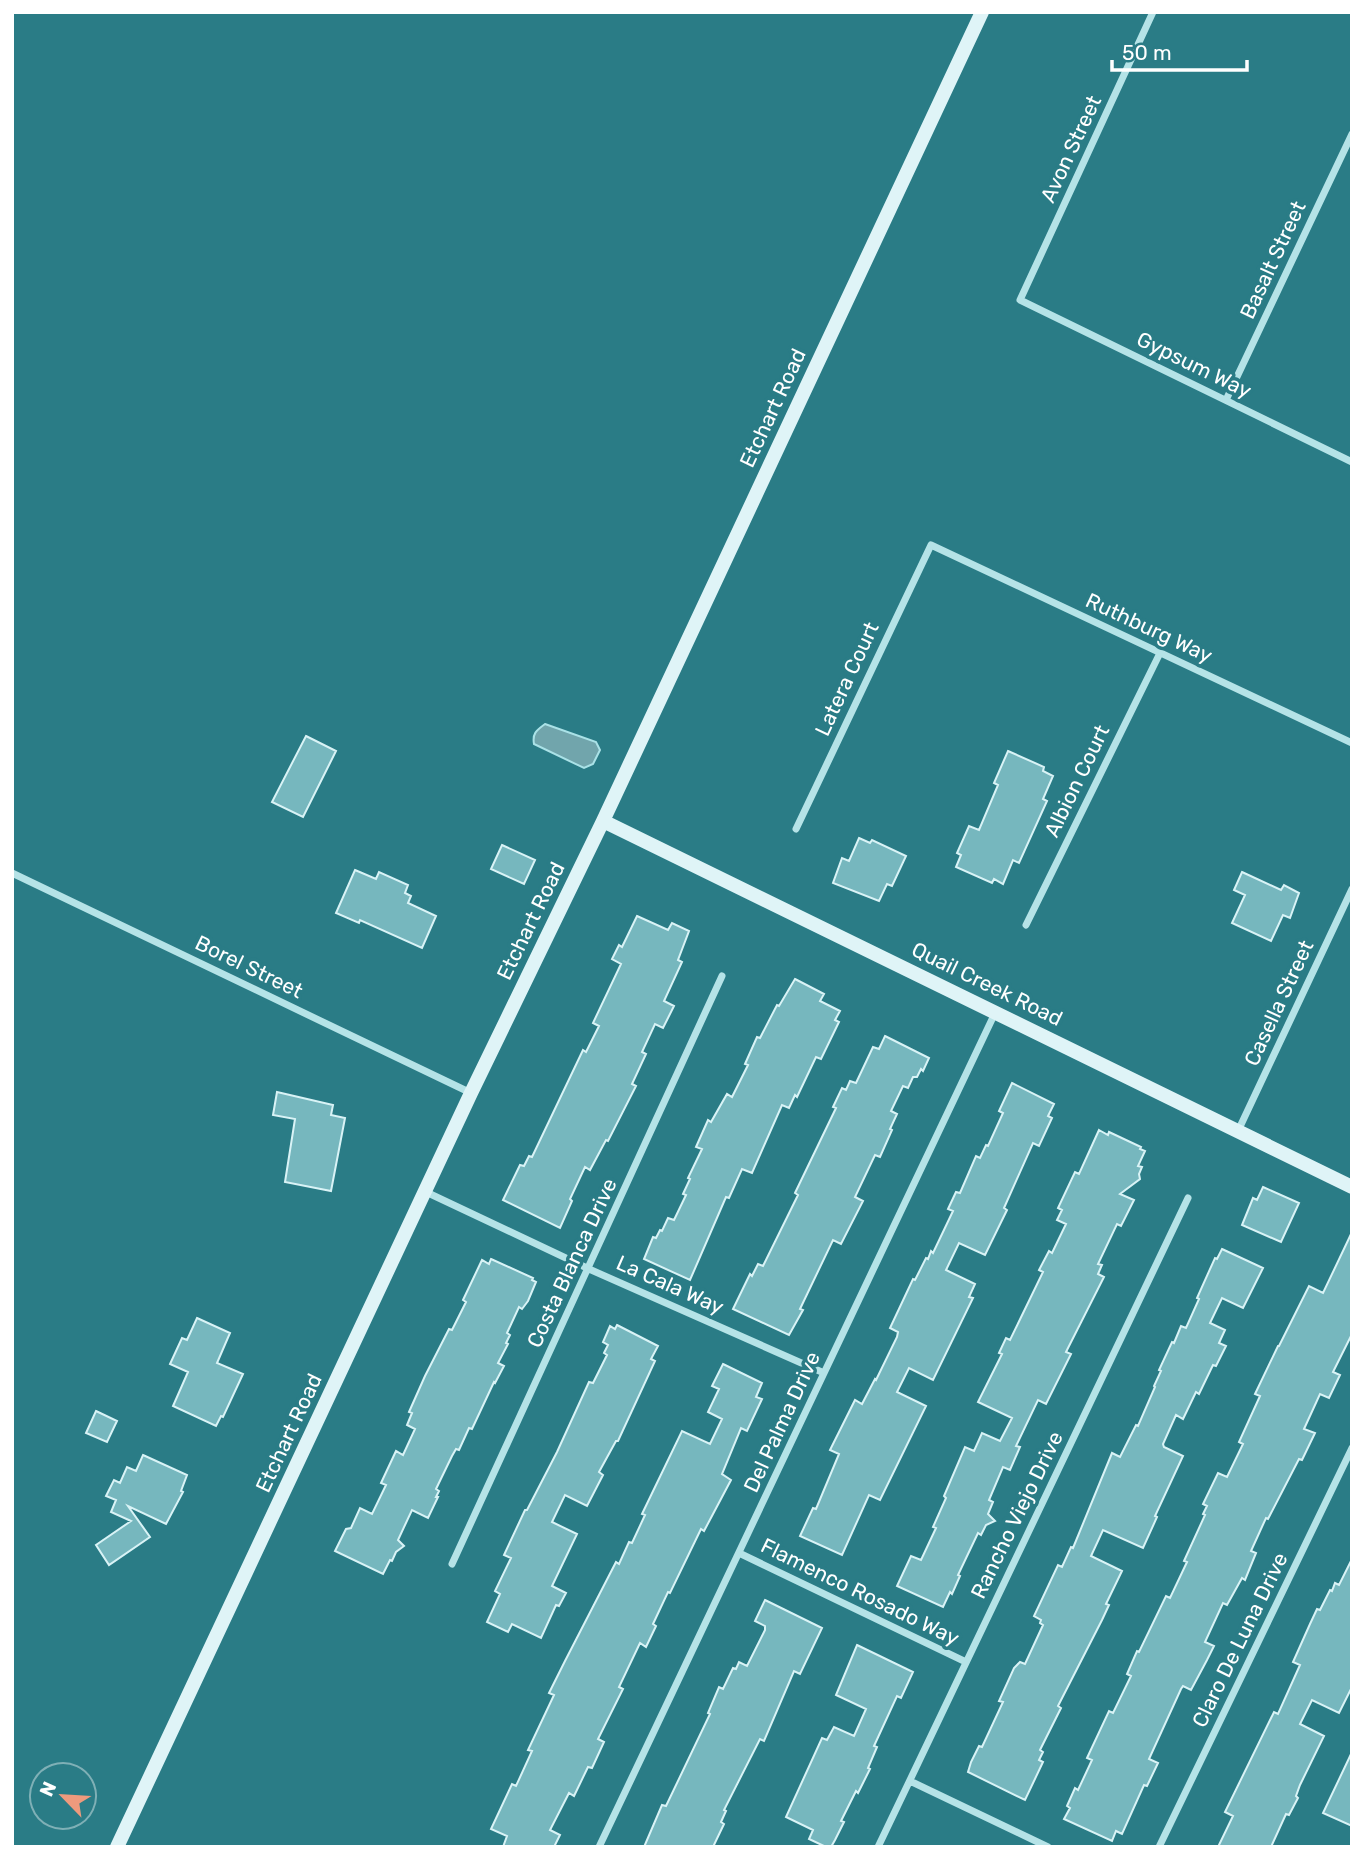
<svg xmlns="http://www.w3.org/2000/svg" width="1364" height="1859" font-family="Rubik,sans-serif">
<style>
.water{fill:#71a5ac;stroke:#aae2e7;stroke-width:2}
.building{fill:#76b7be;stroke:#d9f3f6;stroke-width:2}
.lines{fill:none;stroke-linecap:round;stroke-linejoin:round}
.street{stroke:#b5e3e7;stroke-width:7}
.secondary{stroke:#dff4f7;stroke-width:14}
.labels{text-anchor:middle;stroke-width:7;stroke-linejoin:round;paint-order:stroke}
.street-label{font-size:21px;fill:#fff;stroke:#2a7c86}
</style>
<rect width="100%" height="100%" fill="#2a7c86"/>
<path class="water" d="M545 724 596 742 600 750 593 764 584 768 534 744C532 733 537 730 545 724Z"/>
<path class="building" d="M306 736 336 751 303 817 272 802Z
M1008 751 1044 767 1043 771 1053 776 1043 799 1047 801 1019 863 1013 860 1003 884 994 879 992 883 956 867 961 855 957 853 969 826 979 830 998 785 994 783Z
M859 838 870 843 872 840 906 856 892 886 887 884 879 901 833 883 842 858 849 861Z
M502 845 535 860 524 884 491 869Z
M355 870 376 879 379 872 408 885 405 893 411 896 408 903 436 916 422 948 360 920 359 923 336 913Z
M1242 872 1281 890 1284 885 1299 893 1290 918 1283 915 1271 941 1232 923 1245 895 1234 890Z
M637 916 668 930 672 923 689 931 678 960 682 962 664 1001 674 1006 663 1028 655 1024 642 1052 646 1054 632 1084 636 1086 608 1141 606 1140 590 1170 585 1167 570 1199 572 1201 560 1228 503 1200 520 1165 524 1166 529 1156 532 1157 583 1050 586 1052 599 1026 593 1023 621 964 612 959 619 945 622 947Z
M795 979 824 994 820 1001 840 1011 835 1020 839 1022 821 1059 816 1057 797 1097 795 1095 789 1108 782 1105 752 1173 742 1169 729 1198 726 1197 690 1280 644 1259 653 1237 656 1238 660 1230 662 1231 668 1218 674 1220 686 1195 683 1194 690 1179 688 1178 702 1149 696 1147 708 1120 711 1122 727 1094 732 1097 748 1065 745 1064 757 1037 760 1038 777 1005 779 1006Z
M885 1036 929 1058 923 1071 921 1069 917 1077H913L908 1088 903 1086 891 1111 897 1114 890 1129 892 1130 880 1157 875 1155 855 1197 863 1201 841 1244 833 1240 800 1309 803 1310 789 1335 733 1309 750 1274 752 1276 758 1264 763 1266 798 1195 795 1193 836 1108 833 1107 842 1088 846 1090 850 1081 856 1083 873 1047 879 1049Z
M1012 1083 1054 1104 1048 1116 1052 1118 1039 1146 1033 1143 1004 1208 1007 1210 985 1255 959 1243 946 1270 975 1284 969 1297 973 1298 933 1380 909 1368 897 1392 926 1406 880 1500 869 1495 842 1555 800 1536 813 1508 816 1509 839 1454 830 1450 855 1400 862 1404 875 1379 876 1380 897 1337 898 1332 890 1328 906 1294 913 1279 915 1280 926 1258 928 1259 931 1251 933 1253 953 1211 948 1209 956 1192 960 1193 976 1156 980 1158 986 1145 988 1146 1003 1113 999 1111Z
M277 1092 333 1105 331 1115 345 1118 331 1191 285 1182 295 1119 273 1115Z
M1099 1130 1108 1135 1109 1132 1141 1147 1140 1149 1145 1151 1138 1166 1142 1167 1139 1174 1140 1179 1120 1194 1134 1200 1121 1226 1117 1224 1098 1264 1102 1265 1098 1274 1104 1277 1066 1352 1071 1354 1046 1404 1038 1400 1016 1446 1020 1447 1010 1470 1003 1467 989 1500 993 1502 988 1514 995 1521 986 1525 981 1535 978 1533 958 1575 960 1576 952 1594 950 1592 943 1607 897 1586 911 1556 921 1560 936 1528 933 1527 946 1498 944 1496 965 1447 974 1451 982 1433 1000 1441 1012 1418 978 1402 1002 1354 999 1353 1006 1338 1010 1340 1043 1272 1039 1270 1049 1251 1052 1253 1066 1224 1057 1220 1062 1210 1058 1208 1075 1172 1079 1174Z
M1263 1187 1299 1203 1281 1242 1242 1225 1253 1198 1257 1200Z
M1352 1232V1334L1333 1372 1340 1375 1329 1398 1320 1394 1304 1429 1315 1433 1302 1460 1299 1459 1268 1519 1266 1518 1251 1551 1256 1553 1245 1580 1242 1578 1227 1605 1223 1603 1205 1642 1214 1646 1207 1660 1191 1690 1183 1686 1181 1689 1149 1759 1158 1763 1147 1786 1144 1785 1122 1834 1116 1831 1112 1841 1064 1819 1070 1808 1067 1806 1075 1788 1078 1790 1092 1760 1087 1758 1109 1711 1113 1713 1131 1676 1127 1674 1137 1651 1139 1652 1166 1596 1170 1598 1187 1562 1184 1561 1205 1515 1203 1514 1207 1506 1203 1504 1218 1473 1227 1477 1243 1444 1239 1442 1260 1396 1255 1394 1278 1346H1279L1309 1286 1323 1293Z
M1222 1249 1263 1268 1243 1308 1222 1298 1210 1323 1225 1330 1219 1343 1226 1346 1216 1366 1213 1365 1199 1394 1196 1392 1183 1419 1176 1415 1163 1444 1164 1447 1183 1456 1155 1516 1157 1517 1143 1548 1103 1530 1091 1556 1122 1571 1106 1604 1109 1605 1102 1620 1058 1706 1061 1708 1040 1750 1043 1752 1039 1760 1043 1762 1025 1800 968 1772 971 1762 979 1746 982 1747 1003 1702 999 1701 1014 1668 1020 1662 1025 1664 1043 1625 1040 1623 1041 1620 1034 1616 1058 1565 1062 1567 1071 1547 1073 1548 1112 1453 1120 1457 1136 1425 1138 1426 1155 1387 1154 1386 1161 1371 1159 1370 1172 1342 1174 1343 1181 1326 1186 1328 1199 1299 1197 1298 1215 1258 1217 1259Z
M491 1259 533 1278 532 1280 536 1282 528 1301 522 1309 519 1307 507 1333 510 1335 506 1343 508 1344 498 1363 504 1366 495 1383 494 1382 472 1429 469 1428 459 1450 456 1449 452 1456 436 1489 439 1491 436 1497H438L428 1518 412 1510 398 1540 404 1546 396 1552 392 1561 390 1560 383 1574 335 1551 346 1529 351 1528 360 1508 372 1514 386 1485 381 1483 396 1451 403 1455 415 1429 407 1425 412 1413 409 1412 425 1376 449 1329 452 1330 466 1302 463 1300 482 1260 489 1264Z
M197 1318 230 1333 217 1363 243 1374 223 1417 221 1416 216 1426 173 1406 188 1372 170 1364 182 1338 187 1340Z
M617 1325 658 1346 651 1359 655 1361 618 1441H616L599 1472 603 1475 587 1506 565 1495 552 1522 577 1534 552 1586 566 1593 559 1606 556 1605 541 1638 512 1624 508 1632 487 1622 500 1594 495 1591 511 1558 504 1555 525 1510H527L557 1452 589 1382 593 1383 607 1355 604 1353 608 1345 603 1342 610 1326 615 1329Z
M723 1364 762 1383 756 1397 762 1399 747 1431 741 1428 722 1474 731 1480 704 1531 701 1529 670 1593 668 1592 653 1624 656 1626 646 1647 640 1643 619 1687 623 1689 598 1739 604 1742 592 1768 588 1767 574 1796 569 1793 550 1830 560 1835 554 1847H503L507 1836 491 1829 512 1784 516 1786 532 1751 528 1750 554 1695 549 1693 565 1661 616 1562 619 1564 629 1542 632 1543 645 1515 642 1514 682 1431 710 1444 722 1419 708 1412 719 1389 712 1386Z
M96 1411 117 1421 107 1442 86 1433Z
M143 1455 187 1475 181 1491 183 1492 166 1524 128 1506 150 1537 109 1565 96 1545 131 1521 111 1512 116 1500 106 1496 114 1480 120 1483 127 1467 136 1471Z
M1352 1559V1687L1339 1713 1312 1700 1300 1724 1324 1736 1300 1785 1296 1796 1298 1798 1289 1815 1286 1814 1271 1847H1218L1233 1816 1225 1812 1274 1712 1278 1714 1300 1665 1293 1662 1310 1624 1317 1609 1320 1610 1330 1590 1332 1591 1335 1583 1339 1585Z
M765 1600 822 1628 800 1674 794 1671 764 1741 760 1739 724 1810 726 1811 721 1822 724 1824 713 1847H644L662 1805 666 1806 710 1714 708 1713 719 1687 723 1689 733 1668 736 1669 739 1662 747 1666 765 1630V1626L755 1621Z
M857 1645 913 1672 901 1698 897 1696 874 1746 877 1747 868 1768 870 1769 858 1793 856 1791 841 1821 844 1822 835 1840 831 1847H826L809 1839 813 1830 786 1817 822 1738 827 1740 834 1727 854 1736 866 1709 836 1695Z
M1352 1752V1826L1323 1813Z"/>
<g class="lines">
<path class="street" d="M1153 12 1020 300 1352 462
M1226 400 1352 134
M796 829 931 545 1352 743
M12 873 471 1093
M1026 925 1160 653
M1238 1131 1352 889
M426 1192 589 1269 824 1373
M739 1553 966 1662
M452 1564 722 976
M910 1781 1048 1847
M599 1847 995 1013
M878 1847 1188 1198
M1159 1847 1352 1448"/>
<path class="secondary" d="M603 821 1352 1187
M117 1847 471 1093 603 821 982 12"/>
</g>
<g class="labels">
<g class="street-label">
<text transform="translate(1071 149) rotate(-65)" y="7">Avon Street</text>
<text transform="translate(1273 260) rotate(-65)" y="7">Basalt Street</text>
<text transform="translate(1194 365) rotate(26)" y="7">Gypsum Way</text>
<text transform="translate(773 408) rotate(-65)" y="7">Etchart Road</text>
<text transform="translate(1149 628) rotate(25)" y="7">Ruthburg Way</text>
<text transform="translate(847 679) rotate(-65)" y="7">Latera Court</text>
<text transform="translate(1077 781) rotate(-64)" y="7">Albion Court</text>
<text transform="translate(531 921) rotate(-64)" y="7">Etchart Road</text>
<text transform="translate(249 967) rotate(26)" y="7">Borel Street</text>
<text transform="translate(987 984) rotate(26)" y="7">Quail Creek Road</text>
<text transform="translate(1279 1003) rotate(-65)" y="7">Casella Street</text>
<text transform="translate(572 1263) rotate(-65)" y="7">Costa Blanca Drive</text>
<text transform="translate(670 1285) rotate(24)" y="7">La Cala Way</text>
<text transform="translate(782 1422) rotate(-65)" y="7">Del Palma Drive</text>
<text transform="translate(289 1433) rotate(-65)" y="7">Etchart Road</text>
<text transform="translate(1017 1515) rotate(-64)" y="7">Rancho Viejo Drive</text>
<text transform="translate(860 1592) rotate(26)" y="7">Flamenco Rosado Way</text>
<text transform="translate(1240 1640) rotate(-64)" y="7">Claro De Luna Drive</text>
</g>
</g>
<rect width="1364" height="1859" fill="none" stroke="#ffffff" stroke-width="28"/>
<g transform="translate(63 1796) rotate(295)"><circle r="33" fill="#2a7c86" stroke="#7fb0b6" stroke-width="2"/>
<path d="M0-5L12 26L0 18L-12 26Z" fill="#ee9a7d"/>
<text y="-10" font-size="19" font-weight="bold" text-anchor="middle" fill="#ffffff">N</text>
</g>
<path d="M1112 60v10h135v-10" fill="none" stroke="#ffffff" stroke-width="3.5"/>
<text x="1122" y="60" font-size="21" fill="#ffffff" stroke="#2a7c86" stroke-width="5" paint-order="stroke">50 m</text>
</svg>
